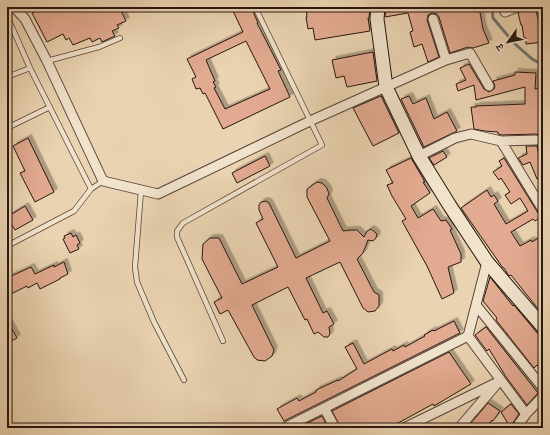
<svg xmlns="http://www.w3.org/2000/svg" width="550" height="435" font-family="'IM FELL French Canon','Noto Serif Devanagari',serif">
<style>
.lines{fill:none;stroke-linecap:round;stroke-linejoin:round}
.stream{stroke:#6d7673;stroke-width:3}
.building{fill:#e2aa90;stroke:#271610;fill-rule:evenodd;filter:url(#shadow)}
.lane-casing{stroke:#584538;stroke-width:6}
.street-casing{stroke:#584538;stroke-width:11}
.secondary-casing{stroke:#271610;stroke-width:15}
.lane{stroke:#f1e2cc;stroke-width:4.5}
.street{stroke:#f1e2cc;stroke-width:9}
.secondary{stroke:#f1e2cc;stroke-width:13}
</style>
<defs>
<filter id="shadow"><feDropShadow dx="3.5" dy="-3.5" stdDeviation="0" flood-color="#0004"/></filter>
</defs>
<rect width="100%" height="100%" fill="#ead3b1"/>
<filter id="stains"><feTurbulence type="fractalNoise" baseFrequency=".005" numOctaves="4"/><feColorMatrix values="0 0 0 0 .2 0 0 0 0 .09 0 0 0 0 .02 0 0 0 .5 -.17"/></filter>
<radialGradient id="worn" r=".72"><stop offset=".6" stop-color="#630" stop-opacity="0"/><stop offset="1" stop-color="#630" stop-opacity=".3"/></radialGradient>
<g class="lines">
<path class="stream" d="M492 7 493 18 514 43 532 59 543 65"/>
</g>
<path class="building" d="M43 7H119L126 21 117 25 119 28 112 31 115 36 102 42 100 38 92 42 90 38 73 45 69 38 66 40 63 34 47 42 32 13Z
M241 7H251L258 23H257L281 70 278 71 290 97 223 129 205 93 203 94 200 88 196 89 192 79 196 77 187 59 243 32 233 11ZM246 41 270 89 225 109 214 88 216 87 213 82 215 81 206 60Z
M306 7H331L332 11 353 10 352 7H370L369 18H368L370 31 315 40 313 28 308 29 306 17H307Z
M386 7H479L483 29 489 43 473 48 468 47 450 53 439 17 437 14 432 13 428 15 427 20 439 57 428 62 422 44 414 47 410 32 413 31 408 13 385 17Z
M523 7H535L540 26H543V42L526 44V38H524L522 25H521L518 13 521 11Z
M373 52 377 81 347 87 344 76 336 78 332 60Z
M469 64 484 89 489 92 494 89 495 86 493 81 515 75V72L536 73 535 89 543 88V136L536 134 502 135 498 134V132L485 131 474 129 471 107H476V106L525 104V87L476 100 474 85 458 91 456 84 466 80 460 68Z
M381 96 399 133 373 146 353 108Z
M409 96 413 104 426 98 434 119 447 112 457 131 424 147 401 99Z
M28 138 54 192 35 202 20 173 25 171 13 146Z
M526 146H537L540 160 543 158V177L537 179 530 162 523 165 518 158 527 154Z
M443 151 447 157 434 165 429 158Z
M265 156 270 166 237 183 232 173Z
M411 158 421 175 425 182H423L430 193 411 206 418 218 433 209 441 221 446 220 452 229 450 230 461 254V262L448 267 454 293 442 299 427 266 402 221 406 219 392 196 387 185 393 183 386 170Z
M504 158 538 213 543 216 535 221 533 219 511 232 520 246 531 240 532 242 543 235V315L511 275 509 276 504 268H503L461 208 487 190 491 197 494 195 498 201 494 204 506 224 528 211 520 198 511 204 505 195 510 192 501 178 499 180 493 172 502 166 499 161Z
M317 182 322 183 327 188 329 194 327 198 343 231 351 230H357L364 237 367 231 371 229 377 234 376 238 373 241 368 240 363 253 357 259 374 292 379 295V306L375 311 368 312 363 308 340 262 306 278 323 313 327 311 334 324 329 327 330 334 328 337H324L318 332 314 334 307 319 305 320 288 287 252 305 274 350 272 356 265 361 257 360 254 357 228 310 220 314 214 302 222 298 202 259 203 244 210 238H219L242 284 278 267 256 223 263 219 259 210V205L261 202 266 201 269 203 296 258 330 241 307 197V189Z
M25 206 33 220 15 230 7 217Z
M71 233 73 237 76 235 80 243 77 245 79 249 70 253 63 239 65 238 64 236Z
M64 262 68 274 60 278V279L40 289 37 283 28 288 27 286 7 296V278L31 267 35 274 54 265V267Z
M490 277 513 306 514 305 538 334 543 335V372L537 365 534 368 496 320 497 318 483 301Z
M7 320 17 338 7 343Z
M454 321 460 333 284 421 277 409 297 398 299 401 316 392V390L338 380V381L357 369 345 347 353 343 364 364 392 349 393 351 404 345 405 347 425 336 424 335 433 330 434 331Z
M486 327 538 393 527 405 506 377 489 349 487 351 475 335Z
M449 352 471 384 434 406 433 404 389 428H341L332 411Z
M488 403 500 411 493 421 492 420 486 428H476L470 424Z
M511 404 519 414 510 427 501 412Z
M322 416 328 428H297Z"/>
<g class="lines">
<defs>
<path id="lane" d="M7 12 14 8
M7 16 30 68 91 189
M47 61 99 47 120 38
M7 77 30 68
M7 128 50 107
M141 191 135 267 137 282 154 322 184 380
M7 246 74 211 91 189 103 181
M223 341 177 237V231L183 223 322 145 255 7"/>
<path id="street" d="M14 7 25 19 47 61 103 181 158 194 310 121 446 60 470 53 489 86
M505 12 517 7
M433 19 446 60
M501 141 543 210
M419 156 455 138 471 134 501 141 536 140
M487 262 468 336 526 414
M476 305 543 388
M324 408 335 428
M284 428 468 336
M404 428 500 381
M459 428 496 385
M516 428 526 414 543 396"/>
<path id="secondary" d="M378 7 377 19 386 87 419 156 450 206 487 262 543 327"/>
</defs>
<use href="#lane" class="lane-casing"/>
<use href="#street" class="street-casing"/>
<use href="#secondary" class="secondary-casing"/>
<use href="#lane" class="lane"/>
<use href="#street" class="street"/>
<use href="#secondary" class="secondary"/>
</g>
<rect width="550" height="435" fill="none" stroke="#ead3b1" stroke-width="24"/>
<rect x="8" y="8" width="534" height="419" fill="none" stroke="#271610" stroke-width="2"/>
<rect x="12" y="12" width="526" height="411" fill="none" stroke="#271610"/>
<g transform="translate(508 42) rotate(237)" stroke="#f1e2cc" stroke-width="3" paint-order="stroke">
<path d="M0-3L7 15L0 10L-7 15Z" fill="#271610"/>
<text y="-6" font-size="11" font-weight="bold" text-anchor="middle" fill="#271610">उ</text>
</g>
<rect width="100%" height="100%" filter="url(#stains)"/>
<rect width="100%" height="100%" fill="url(#worn)"/>
</svg>
